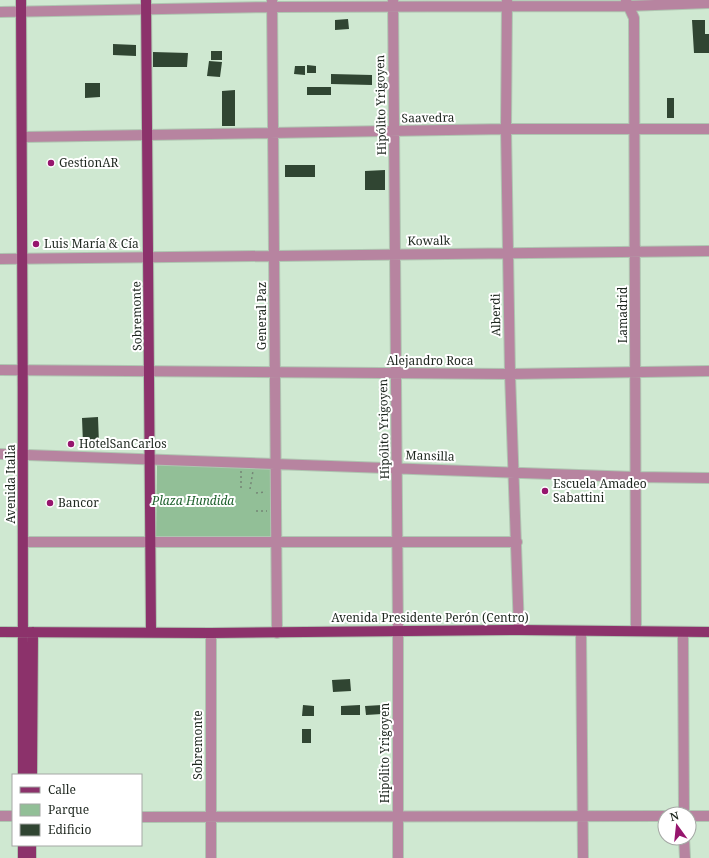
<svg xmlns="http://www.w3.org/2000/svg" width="709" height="858" font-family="'Noto Serif',serif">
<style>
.green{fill:#92bf97}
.building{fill:#304532}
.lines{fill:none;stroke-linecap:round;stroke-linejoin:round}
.minor-casing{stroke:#afc5b1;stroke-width:12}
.major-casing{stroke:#afc5b1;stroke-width:12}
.path{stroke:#768777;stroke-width:1.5;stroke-dasharray:2 3;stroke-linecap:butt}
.minor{stroke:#b784a0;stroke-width:10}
.major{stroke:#8c326b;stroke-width:10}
.poi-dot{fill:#96156d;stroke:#fff;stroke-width:1.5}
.labels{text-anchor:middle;stroke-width:4;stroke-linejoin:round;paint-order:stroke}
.street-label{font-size:12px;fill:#1d261e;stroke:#fff}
.poi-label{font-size:12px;fill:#1d261e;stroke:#fff;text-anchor:start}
.park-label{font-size:12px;font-style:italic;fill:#21632f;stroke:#fff}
</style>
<rect width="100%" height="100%" fill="#cfe8d1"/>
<path class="green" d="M157 464 271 467 272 537 156 538Z"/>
<path class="building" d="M348 19 349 29 335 30V20Z
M692 20H705V34H709V53H694Z
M113 44 136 45V56L113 55Z
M211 51H222V60H211Z
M153 52 188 53 187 67H153Z
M209 61 222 62 220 77 207 76Z
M307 65 316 66V73H307Z
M295 66H305V75L294 74Z
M331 74 372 75V85L331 84Z
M85 83H100V97L85 98Z
M307 87H331V95H307Z
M235 90V126H222V91Z
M667 98H674V118H667Z
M285 165H315V177H285Z
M385 170V190H365V171Z
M98 417 99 444H83L82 418Z
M350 679 351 691 333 692 332 680Z
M303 705 314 706V716H302Z
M360 705V715H341V706Z
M382 705V714L366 715 365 706Z
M302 729H311V743H302Z"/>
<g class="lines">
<defs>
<path id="minor" d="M272 0 277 633
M393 0 398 632V858
M507 0 506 129 510 374 519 630
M626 1 634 18 636 631
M0 12 272 7 628 6 709 3
M23 137 506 129H709
M0 259 709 251
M0 370 510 374 709 371
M0 454 635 477 709 478
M24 542H517
M581 632 583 858
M683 632 684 814
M211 633V858
M0 816H13
M689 816H709
M141 817 665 816
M684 838 685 858"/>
<path id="major" d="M21 0C23 258 23 517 23 775
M146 0 151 632
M0 632 211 633 519 630 709 632
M32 775 33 632
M23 845V858
M31 858V845"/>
</defs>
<use href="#minor" class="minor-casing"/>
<use href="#major" class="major-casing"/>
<path class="path" d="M241 471V489
M250 489 253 471
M256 493 266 492
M256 511H267"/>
<use href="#minor" class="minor"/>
<use href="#major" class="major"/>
</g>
<g class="poi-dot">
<circle cx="51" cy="163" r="4"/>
<circle cx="36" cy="244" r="4"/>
<circle cx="71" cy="444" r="4"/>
<circle cx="545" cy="491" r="4"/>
<circle cx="50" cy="503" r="4"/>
</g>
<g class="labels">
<g class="street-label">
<text transform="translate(381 105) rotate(-91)" y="4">Hipólito Yrigoyen</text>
<text transform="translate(428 118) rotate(-1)" y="4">Saavedra</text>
<text transform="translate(429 241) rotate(-1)" y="4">Kowalk</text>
<text transform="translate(496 315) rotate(-91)" y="4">Alberdi</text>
<text transform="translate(623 315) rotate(-90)" y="4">Lamadrid</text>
<text transform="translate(137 316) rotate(-91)" y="4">Sobremonte</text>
<text transform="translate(262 316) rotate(-90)" y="4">General Paz</text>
<text x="430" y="365">Alejandro Roca</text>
<text transform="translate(384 429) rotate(-91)" y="4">Hipólito Yrigoyen</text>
<text transform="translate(430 456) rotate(2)" y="4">Mansilla</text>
<text transform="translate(11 484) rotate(-90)" y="4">Avenida Italia</text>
<text x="430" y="622">Avenida Presidente Perón (Centro)</text>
<text transform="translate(198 745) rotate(-90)" y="4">Sobremonte</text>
<text transform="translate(385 753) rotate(-90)" y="4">Hipólito Yrigoyen</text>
</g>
<g class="poi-label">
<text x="59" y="167">GestionAR</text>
<text x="44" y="248">Luis María &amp; Cía</text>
<text x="79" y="448">HotelSanCarlos</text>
<text x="553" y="488">Escuela Amadeo<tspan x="553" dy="14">Sabattini</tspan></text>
<text x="58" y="507">Bancor</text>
</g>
<g class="park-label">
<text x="193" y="505">Plaza Hundida</text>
</g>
</g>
<rect x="12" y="774" width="130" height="72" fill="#ffffff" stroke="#a5a8a5"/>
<rect x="20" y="787" width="20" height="6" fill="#8c326b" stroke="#a5a8a5"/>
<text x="48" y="794" font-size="12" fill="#1d261e">Calle</text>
<rect x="20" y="804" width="20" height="12" fill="#92bf97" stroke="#a5a8a5"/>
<text x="48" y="814" font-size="12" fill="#1d261e">Parque</text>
<rect x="20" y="824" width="20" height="12" fill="#304532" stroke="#a5a8a5"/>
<text x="48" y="834" font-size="12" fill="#1d261e">Edificio</text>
<g transform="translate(677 826) rotate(345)"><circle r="19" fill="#ffffff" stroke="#a5a8a5"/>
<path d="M0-3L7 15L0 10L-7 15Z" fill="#96156d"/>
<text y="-6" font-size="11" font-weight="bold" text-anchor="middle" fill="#1d261e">N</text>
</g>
</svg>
